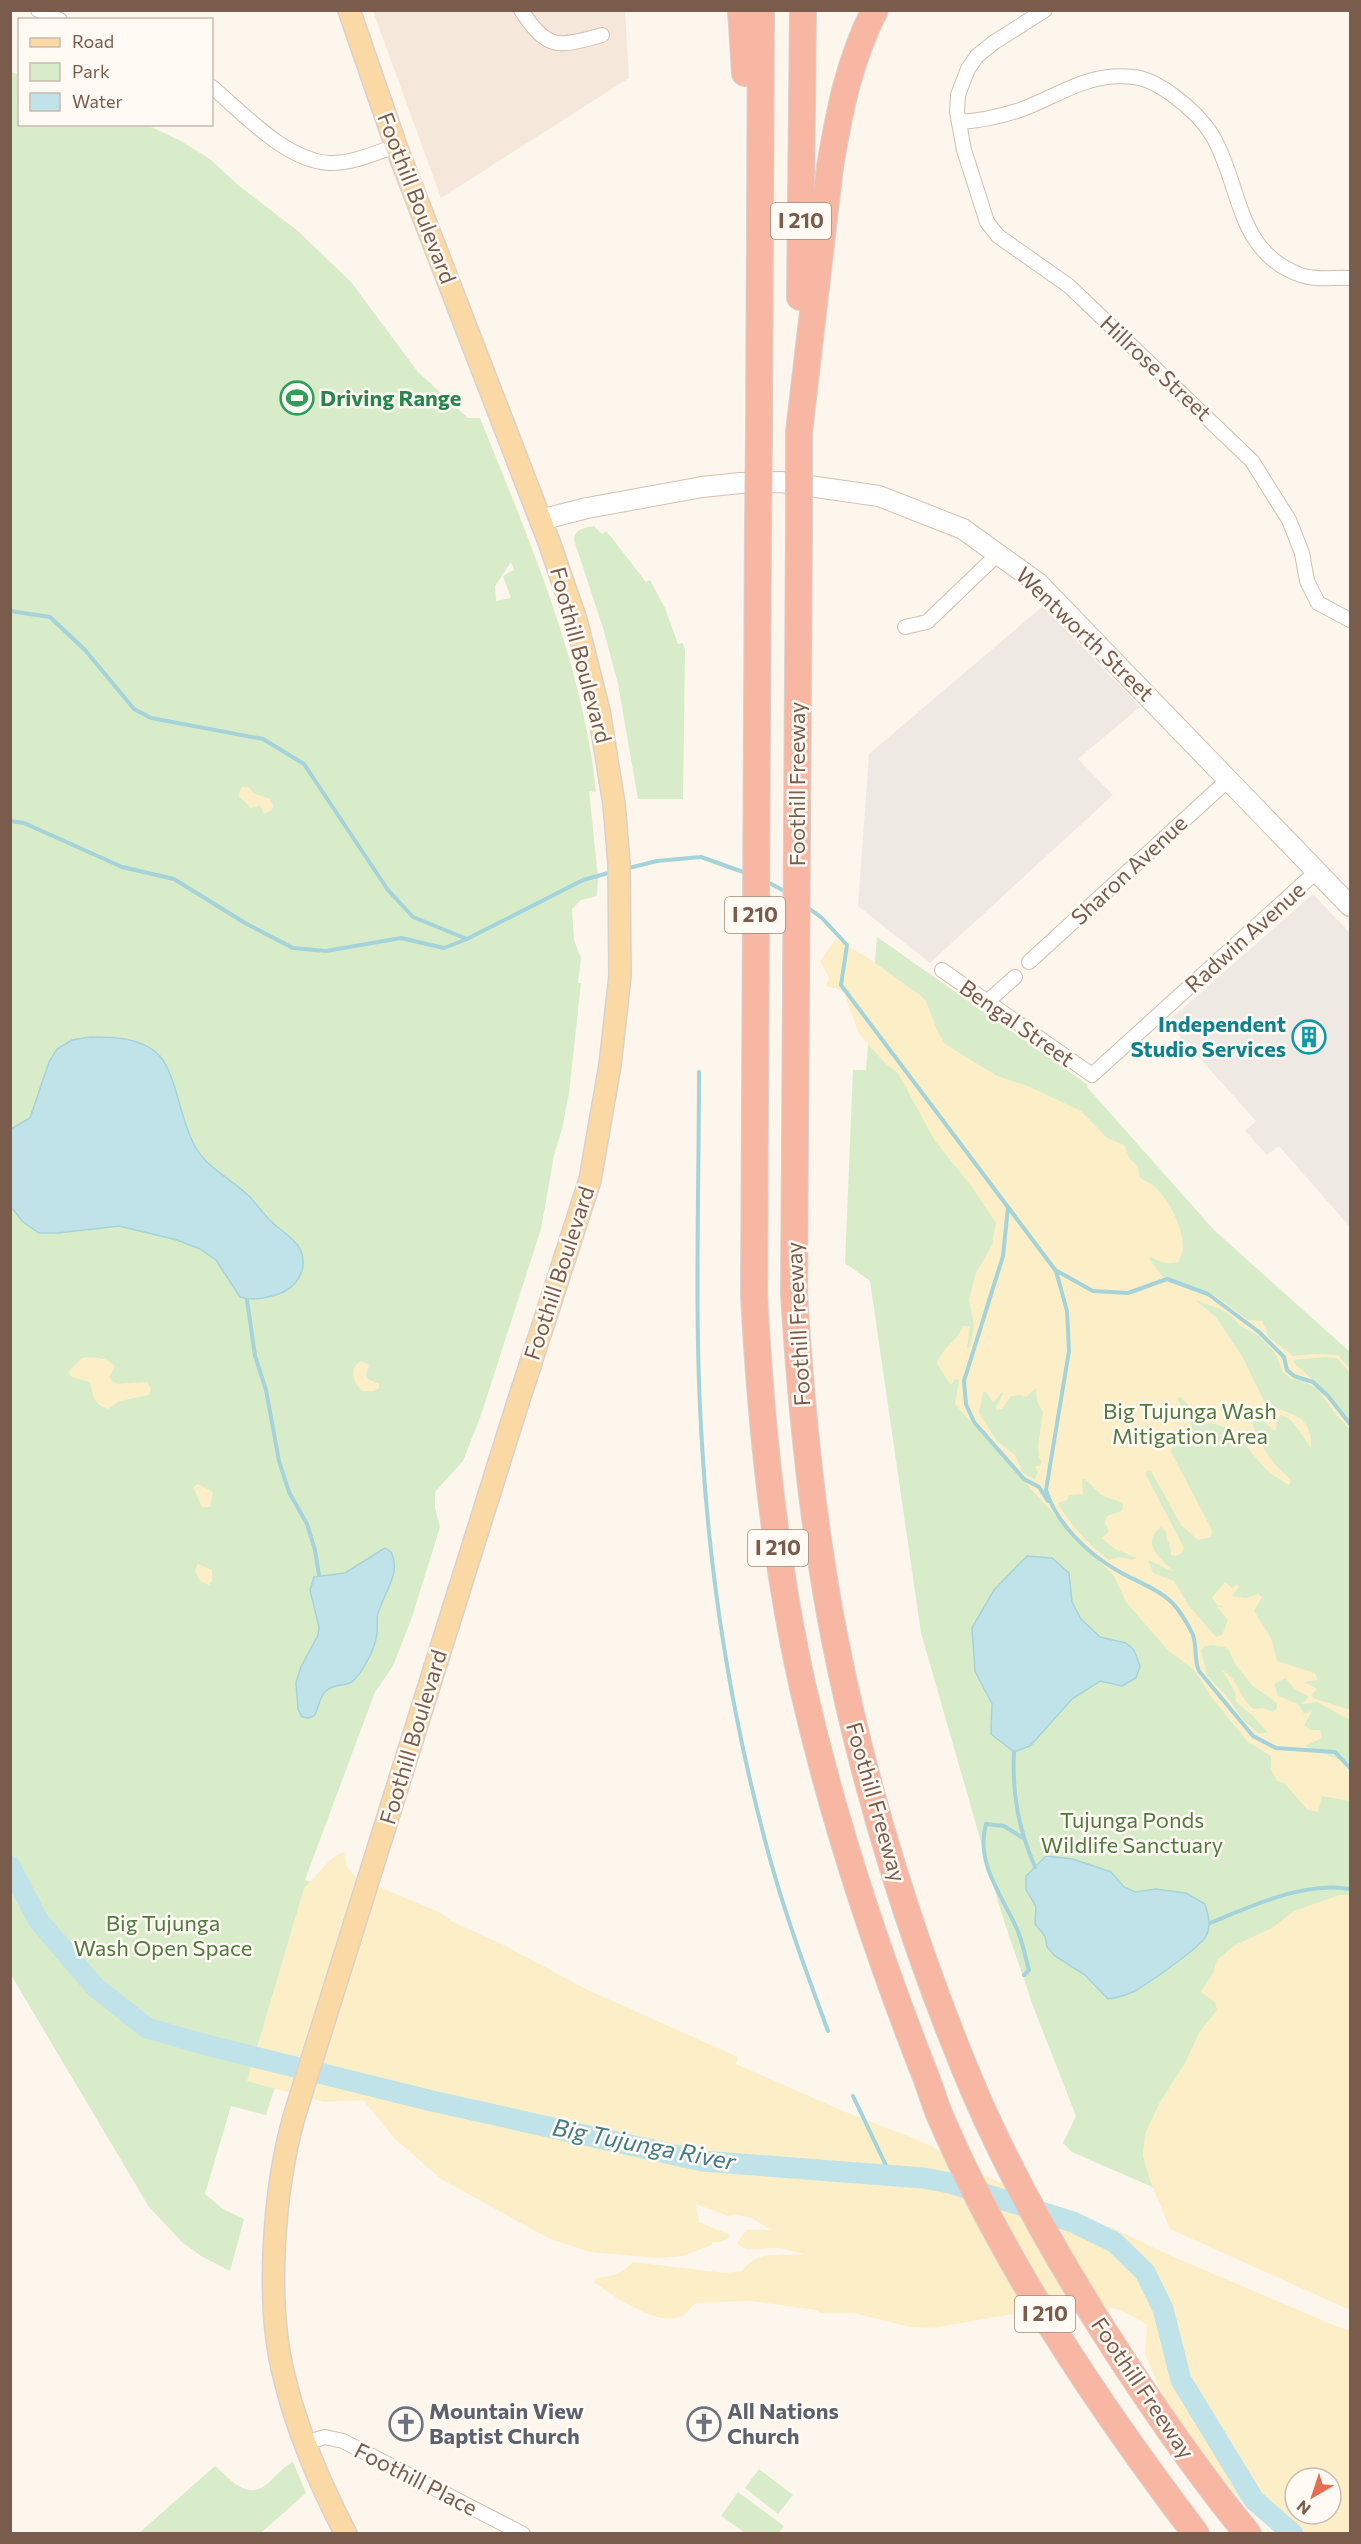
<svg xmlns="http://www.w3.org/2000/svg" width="1361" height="2544" font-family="Commissioner,sans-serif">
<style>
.residential{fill:#f5e8da}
.industrial{fill:#efe9e4}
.green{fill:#d8ecc9;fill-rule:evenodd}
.sand{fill:#fcefc7;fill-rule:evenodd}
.water{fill:#bfe3e8;stroke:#a5d3da;stroke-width:1.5}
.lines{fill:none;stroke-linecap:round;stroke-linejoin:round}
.stream{stroke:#a5d3da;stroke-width:4}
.river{stroke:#bfe3e8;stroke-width:21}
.minor-casing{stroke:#d1beb0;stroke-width:16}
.secondary-casing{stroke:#d6c0b0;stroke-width:22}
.primary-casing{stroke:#dad1cd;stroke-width:24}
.motorway-casing{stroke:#dad1cd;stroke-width:28}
.minor{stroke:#fff;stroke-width:14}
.secondary{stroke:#fff;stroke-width:20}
.primary{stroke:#fbd9a5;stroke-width:21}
.motorway{stroke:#f7b7a3;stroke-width:26}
.motorway-bridge-casing{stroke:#dad1cd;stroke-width:28;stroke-linecap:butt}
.motorway-bridge{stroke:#f7b7a3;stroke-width:26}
.labels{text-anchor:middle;stroke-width:5;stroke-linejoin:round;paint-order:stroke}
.shield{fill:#fffaf3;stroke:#a28b7f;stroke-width:1.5}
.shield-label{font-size:21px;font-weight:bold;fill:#7a5c4d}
.street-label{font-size:22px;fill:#7a5c4d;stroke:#fffaf3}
.leisure-label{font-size:22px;font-weight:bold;fill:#27864d;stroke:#fffaf3;text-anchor:start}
.culture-label{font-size:22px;font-weight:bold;fill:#0d838f;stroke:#fffaf3;text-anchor:end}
.park-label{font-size:22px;fill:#537a41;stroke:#fffaf3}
.worship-label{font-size:22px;font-weight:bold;fill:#5b616d;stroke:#fffaf3;text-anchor:start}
.water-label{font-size:24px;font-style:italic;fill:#437c86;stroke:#fffaf3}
</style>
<rect width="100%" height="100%" fill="#fdf6ec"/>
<path class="residential" d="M373 11H625L629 78 441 198Z"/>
<path class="industrial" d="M1043 606 1140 707 1078 759 1113 795 930 963 858 906 869 754Z
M1313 894 1350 933V1227L1279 1146 1267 1155 1245 1131 1256 1121 1167 1022Z"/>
<path class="green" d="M11 72 19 75 20 124 147 125 179 140 210 159 238 185 298 231 351 282 418 372 468 418H480C528 538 583 662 596 792L589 791 598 877 597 896 581 900 572 909 574 940 581 958 578 983H581L569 1093 562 1129 554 1155 541 1229 481 1415 463 1461 435 1492V1508L440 1527 412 1617 393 1666 375 1692 305 1880 326 1887 334 1901 266 2115 231 2106 205 2194 223 2209 244 2219 230 2271 201 2256 182 2242 149 2207 11 1975ZM511 562 514 570 503 576 511 598 496 601 495 586Z
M594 526 602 534 606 531 612 538 646 582 650 580 665 608 678 644 683 643 685 650 683 799H638L618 684 603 628 574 540C575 528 585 528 594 526Z
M877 937 1088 1085 1087 1087 1214 1230 1350 1352V2273L1072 2152 1063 2143 1076 2116 1033 2006 1002 1915 921 1633 870 1281 845 1263 853 1070H866Z
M293 2462 306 2493 261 2533H139L215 2466C231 2479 246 2501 267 2484 276 2476 282 2468 293 2462Z
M759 2469 793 2495 778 2514 745 2488Z
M738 2492 784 2526 779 2533H745L721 2516Z"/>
<path class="sand" d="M241 787H249L253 793 270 799 273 805 272 810 264 814 260 805 251 808 239 796Z
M836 939 868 958 920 995 926 1001 937 1030 945 1044 997 1076 1030 1087 1081 1111 1107 1138 1124 1145 1130 1159 1138 1166 1139 1177C1146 1182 1153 1184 1159 1191 1172 1204 1192 1245 1178 1262 1167 1264 1161 1263 1151 1257L1149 1259 1163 1277 1214 1295 1248 1320 1262 1321 1269 1337 1293 1356 1314 1354 1338 1355 1350 1369V1373L1337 1358 1324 1357 1295 1360 1293 1362C1307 1375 1351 1411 1350 1429L1336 1415 1317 1388 1301 1380 1291 1379 1283 1372 1275 1353 1259 1336 1239 1325 1233 1317 1220 1309 1195 1300 1216 1317 1243 1358 1263 1399C1282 1417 1313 1409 1311 1448L1295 1425 1288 1418 1281 1415 1277 1418 1276 1430H1273L1255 1412 1252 1415C1251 1429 1265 1452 1274 1463 1279 1470 1286 1474 1291 1481L1289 1485C1281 1480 1273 1476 1266 1469 1247 1450 1235 1422 1204 1423L1181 1397 1177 1398 1192 1427 1189 1444 1173 1445 1171 1452 1212 1530 1211 1537 1198 1540 1181 1525 1151 1471 1147 1470 1146 1475 1184 1548 1182 1553 1176 1556 1171 1555C1172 1546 1166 1541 1166 1532L1161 1527C1139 1543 1162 1560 1174 1572L1148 1560 1153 1573 1174 1581 1189 1606 1216 1637 1222 1635 1228 1620 1217 1607H1224L1216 1604 1212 1598 1225 1582 1232 1588 1237 1584 1239 1587 1232 1596 1246 1598 1258 1594 1262 1597 1254 1611 1271 1638 1277 1661 1315 1673 1318 1680 1304 1682 1317 1689 1312 1694 1313 1698 1350 1710V1720L1317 1702 1302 1704 1309 1697 1295 1689 1285 1678 1274 1684 1278 1696 1298 1704 1304 1714 1312 1711 1304 1725 1310 1730H1320L1322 1738 1305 1746 1350 1764V1801L1322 1796 1318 1812 1308 1810 1284 1783 1277 1781 1271 1769V1756L1248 1742 1213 1699 1194 1670 1168 1650 1126 1602 1114 1576 1067 1529 955 1404 959 1380 955 1379 951 1385 937 1364C941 1348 957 1342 963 1326H970L967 1348 970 1347 974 1326 969 1299 976 1273 992 1245 996 1223 972 1187 935 1141 898 1073 885 1063 859 1034 844 993 841 990 826 986 829 978 820 961ZM1036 1388 1037 1401 1043 1412 1038 1446 1039 1457 1042 1462 1040 1466H1035L1038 1472 1035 1479 1023 1473 1015 1455 997 1441 979 1413 983 1392H986L993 1403 1001 1393 1003 1394 996 1407 997 1410 1002 1409 1011 1396 1020 1395 1026 1397ZM1085 1479 1101 1495 1123 1503 1122 1511 1107 1516 1105 1523 1109 1532 1101 1538 1115 1549 1137 1558 1132 1560 1120 1557 1109 1560C1090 1546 1069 1524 1058 1503L1067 1500 1069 1495 1083 1494 1082 1480ZM1211 1645 1225 1647 1229 1650 1235 1664 1253 1686 1277 1703V1708L1273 1712 1263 1708 1254 1709C1239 1700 1238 1677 1222 1670L1235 1692 1236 1702 1252 1715 1268 1733H1258L1245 1722 1224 1693 1207 1676 1201 1650 1205 1646Z
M82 1358C93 1357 109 1357 115 1367L109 1377 112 1381 118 1384 147 1382 151 1389 149 1395 120 1401 108 1409C92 1403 94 1397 90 1382L72 1377 68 1372Z
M361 1361 369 1365 366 1375 368 1379 379 1384V1388L374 1391H362C353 1383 349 1367 361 1361Z
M198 1484 213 1492 210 1507H202L193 1487Z
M198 1564 212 1570V1581L209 1585 200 1581 195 1570Z
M344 1852 347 1867 356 1877 441 1913 453 1922 504 1945 588 1990 738 2057 736 2064 848 2113 913 2138 933 2147 952 2161 1105 2229 1109 2226 1167 2254 1338 2327 1350 2330V2533H1277L1245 2505 1187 2436 1167 2406 1145 2354 1147 2325C1125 2310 1104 2303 1077 2303L932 2328 910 2327 854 2313H821L816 2310 752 2301 696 2303C691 2307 687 2313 682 2316 658 2328 613 2296 594 2282L596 2278C616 2276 619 2275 633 2262L725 2273 742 2271C760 2247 779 2258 804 2254 795 2252 785 2248 775 2248 761 2247 748 2255 737 2243L746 2230H771L752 2218 737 2215 728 2216 696 2204 699 2222 730 2235C726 2242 718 2242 712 2242V2245L682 2256 658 2258 589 2252 550 2239 441 2179 395 2139 363 2100 324 2102 247 2081 304 1888C318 1876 327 1858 344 1852ZM1295 2478H1331V2514H1295Z
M1339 1895H1350V2310L1170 2229 1150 2180 1143 2156 1145 2134 1160 2102 1185 2063 1199 2033 1217 2010 1215 2002 1201 1992 1213 1973 1217 1960 1235 1945 1272 1928 1294 1911Z"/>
<path class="water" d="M90 1037C113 1037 141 1037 159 1055 177 1075 180 1122 196 1148 208 1169 233 1180 250 1197 258 1206 265 1216 274 1224 284 1233 298 1241 302 1254 307 1272 295 1288 279 1294 265 1298 254 1301 240 1297L216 1260 200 1249 177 1240 119 1226 58 1233H39L23 1222 11 1207V1129L30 1118 49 1062 57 1049 72 1040Z
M385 1548 391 1552C402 1574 383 1593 378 1614 376 1619 378 1626 377 1632 376 1647 365 1668 355 1679 348 1688 335 1682 326 1691 319 1697 319 1708 314 1716L309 1718 302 1717 298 1709 296 1682 301 1667 318 1635 319 1627 310 1590 314 1577 345 1573Z
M1027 1556 1052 1558 1069 1573 1072 1602 1081 1619 1100 1637 1126 1643 1134 1650 1140 1666 1136 1678 1122 1686 1100 1681 1072 1699 1030 1746 1014 1752 991 1734 992 1704 975 1671 972 1628 994 1590Z
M1046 1856 1073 1859 1111 1872 1124 1887 1135 1892 1156 1889 1186 1893 1205 1904C1208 1915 1212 1926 1206 1936 1201 1947 1147 1984 1135 1991 1126 1995 1117 1998 1108 1999L1085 1975 1055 1956 1047 1947 1045 1936 1035 1924 1036 1907 1026 1889V1876Z"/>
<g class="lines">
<path class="stream" d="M10 611 50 617 85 650 134 709 151 718 263 739 304 764 388 890 413 917 467 939
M10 821 24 823 122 867 174 879 245 923 293 948 326 951 401 938 444 948 467 939 583 880 612 872
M625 869 657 861 701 857 746 873
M764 880 786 892
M807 907 822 918 847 945 841 985 1056 1271 1067 1311 1069 1351 1046 1490C1056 1523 1088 1554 1118 1571 1137 1582 1162 1590 1176 1607 1182 1615 1189 1626 1193 1635 1197 1646 1194 1660 1199 1671L1253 1736 1276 1748 1335 1752 1350 1768
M699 1072C699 1196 694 1321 702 1444 710 1584 733 1724 770 1859 786 1917 807 1974 828 2031
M1008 1207 1003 1256 964 1381 966 1404 974 1422 1024 1479 1039 1487 1048 1501
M1057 1271 1093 1291 1128 1293 1167 1279 1208 1294 1259 1332 1284 1357 1287 1370 1294 1376 1313 1382 1328 1396 1350 1424
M247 1300 255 1356 266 1390 279 1461 289 1492 307 1524 315 1550 319 1575
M1014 1752C1012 1794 1018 1827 1035 1867
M1023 1838 1004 1826 986 1824C975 1863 1002 1895 1017 1929 1023 1942 1025 1957 1029 1970L1024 1975
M1210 1923C1251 1906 1305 1881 1350 1889
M853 2096 891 2176"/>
<path class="river" d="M10 1866 38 1920 95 1987 147 2028 210 2046 432 2101 702 2161 923 2178 950 2183 1073 2222 1114 2242 1145 2272 1163 2309 1181 2380 1254 2500 1293 2534"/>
<defs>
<path id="minor" d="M38 10 60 20
M521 10C548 51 558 47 602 35
M1045 10 993 43 977 56 968 69 958 95 957 112 964 150 987 222 998 236 1069 286 1252 461 1289 520 1302 553 1307 581 1318 603 1350 620
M212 87C244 114 285 160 329 163 351 164 375 153 396 146
M959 122C979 121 998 117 1017 111 1058 97 1085 72 1133 77 1148 78 1162 87 1174 96 1189 107 1202 119 1212 135 1242 186 1235 252 1301 275 1317 281 1334 277 1350 278
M905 627 927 622 999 553
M1029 962 1229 779
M942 970 1092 1075 1317 871
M987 1002 1015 977
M305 2443 325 2437 343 2441 523 2534"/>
<path id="secondary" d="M540 520 587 508 702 487 740 483 781 482 879 496 963 529 1038 583 1350 906"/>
<path id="primary" d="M346 2534C320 2484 297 2431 284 2376 265 2302 274 2189 294 2117L514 1415 590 1180 610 1065 620 976 619 863 614 804 599 711 576 620 549 542 396 146 349 10"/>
<path id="motorway" d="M741 10 745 73
M800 297 803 10
M799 432 830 167C839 113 849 60 875 10
M759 436 761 10
M758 525 754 1295C761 1426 774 1559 803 1688 833 1819 875 1947 924 2072 930 2086 934 2102 940 2116 1004 2265 1098 2405 1196 2534
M799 531 794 1293C801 1408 812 1522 834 1635 864 1789 914 1949 975 2093 1017 2190 1071 2282 1129 2370 1166 2426 1205 2482 1248 2534"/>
</defs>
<use href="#minor" class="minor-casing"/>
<use href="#secondary" class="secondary-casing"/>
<use href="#primary" class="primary-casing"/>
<use href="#motorway" class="motorway-casing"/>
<use href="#minor" class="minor"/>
<use href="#secondary" class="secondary"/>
<use href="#primary" class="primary"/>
<use href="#motorway" class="motorway"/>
<defs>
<path id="motorway-bridge" d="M758 525 759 436
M799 531V432"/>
</defs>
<use href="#motorway-bridge" class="motorway-bridge-casing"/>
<use href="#motorway-bridge" class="motorway-bridge"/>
</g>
<defs>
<symbol id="stadium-ring" viewBox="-11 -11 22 22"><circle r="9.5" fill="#fffaf3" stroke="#2e9e5b" stroke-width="1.5"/><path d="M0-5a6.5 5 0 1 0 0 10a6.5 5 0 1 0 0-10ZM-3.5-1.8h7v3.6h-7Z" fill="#2e9e5b"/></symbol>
<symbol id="building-ring" viewBox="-11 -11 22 22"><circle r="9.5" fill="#fffaf3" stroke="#0f9aa8" stroke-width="1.5"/><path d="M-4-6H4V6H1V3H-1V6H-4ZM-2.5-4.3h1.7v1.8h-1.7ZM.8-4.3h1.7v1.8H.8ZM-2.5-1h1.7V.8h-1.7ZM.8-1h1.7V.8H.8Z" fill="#0f9aa8"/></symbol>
<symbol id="church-ring" viewBox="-11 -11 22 22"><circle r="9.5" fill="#fffaf3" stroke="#6b7280" stroke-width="1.5"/><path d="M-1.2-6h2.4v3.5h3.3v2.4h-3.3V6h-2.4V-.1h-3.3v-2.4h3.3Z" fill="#6b7280"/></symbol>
</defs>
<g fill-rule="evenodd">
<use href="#stadium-ring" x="278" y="379" width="38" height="38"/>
<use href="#building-ring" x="1290" y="1018" width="38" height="38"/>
<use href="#church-ring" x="387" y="2405" width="38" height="38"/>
<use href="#church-ring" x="685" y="2405" width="38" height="38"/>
</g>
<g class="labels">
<g class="shield">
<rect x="771" y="203" width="60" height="36" rx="4.5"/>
<rect x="725" y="897" width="60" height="36" rx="4.5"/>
<rect x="748" y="1530" width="60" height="36" rx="4.5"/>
<rect x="1015" y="2296" width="60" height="36" rx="4.5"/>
</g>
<g class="shield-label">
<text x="801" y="228">I 210</text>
<text x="755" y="922">I 210</text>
<text x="778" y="1555">I 210</text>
<text x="1045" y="2321">I 210</text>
</g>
<g class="street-label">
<text transform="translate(417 198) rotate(69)" y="8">Foothill Boulevard</text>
<text transform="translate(1156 368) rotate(43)" y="8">Hillrose Street</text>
<text transform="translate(1085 634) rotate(44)" y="8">Wentworth Street</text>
<text transform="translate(581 655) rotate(75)" y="8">Foothill Boulevard</text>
<text transform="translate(797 784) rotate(-90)" y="8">Foothill Freeway</text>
<text transform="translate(1129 870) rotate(-43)" y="8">Sharon Avenue</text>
<text transform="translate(1245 937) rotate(-42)" y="8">Radwin Avenue</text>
<text transform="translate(1017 1023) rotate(35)" y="8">Bengal Street</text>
<text transform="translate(559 1273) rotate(-72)" y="8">Foothill Boulevard</text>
<text transform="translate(798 1324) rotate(-93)" y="8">Foothill Freeway</text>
<text transform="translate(413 1737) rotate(-73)" y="8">Foothill Boulevard</text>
<text transform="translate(876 1802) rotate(74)" y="8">Foothill Freeway</text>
<text transform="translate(1143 2388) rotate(56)" y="8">Foothill Freeway</text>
<text transform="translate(416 2479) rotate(27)" y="8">Foothill Place</text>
</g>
<g class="leisure-label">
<text x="320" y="406">Driving Range</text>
</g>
<g class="culture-label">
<text x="1286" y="1032">Independent<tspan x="1286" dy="25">Studio Services</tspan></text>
</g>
<g class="park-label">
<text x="1190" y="1419">Big Tujunga Wash<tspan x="1190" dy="25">Mitigation Area</tspan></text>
<text x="1132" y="1828">Tujunga Ponds<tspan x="1132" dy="25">Wildlife Sanctuary</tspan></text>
<text x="163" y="1931">Big Tujunga<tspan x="163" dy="25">Wash Open Space</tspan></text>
</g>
<g class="worship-label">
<text x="429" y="2419">Mountain View<tspan x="429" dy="25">Baptist Church</tspan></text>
<text x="727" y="2419">All Nations<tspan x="727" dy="25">Church</tspan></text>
</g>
<g class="water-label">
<text transform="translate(644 2145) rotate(11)" y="8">Big Tujunga River</text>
</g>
</g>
<rect width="1361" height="2544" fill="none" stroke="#7a5c4d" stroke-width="24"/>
<rect x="18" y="18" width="195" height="108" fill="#fffaf3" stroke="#cabbb1" stroke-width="1.5"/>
<rect x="30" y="38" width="30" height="9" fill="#fbd9a5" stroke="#cabbb1" stroke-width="1.5"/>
<text x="72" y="48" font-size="18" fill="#7a5c4d">Road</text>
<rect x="30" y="63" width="30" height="18" fill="#d8ecc9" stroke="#cabbb1" stroke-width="1.5"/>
<text x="72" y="78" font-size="18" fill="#7a5c4d">Park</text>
<rect x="30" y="93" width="30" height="18" fill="#bfe3e8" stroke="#cabbb1" stroke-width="1.5"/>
<text x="72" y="108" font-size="18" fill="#7a5c4d">Water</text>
<g transform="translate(1313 2496) rotate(219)"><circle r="28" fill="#fffaf3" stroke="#cabbb1" stroke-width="1.5"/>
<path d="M0-4.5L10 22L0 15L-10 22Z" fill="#e76f51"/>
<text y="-9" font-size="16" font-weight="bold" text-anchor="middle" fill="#7a5c4d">N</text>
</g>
</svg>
